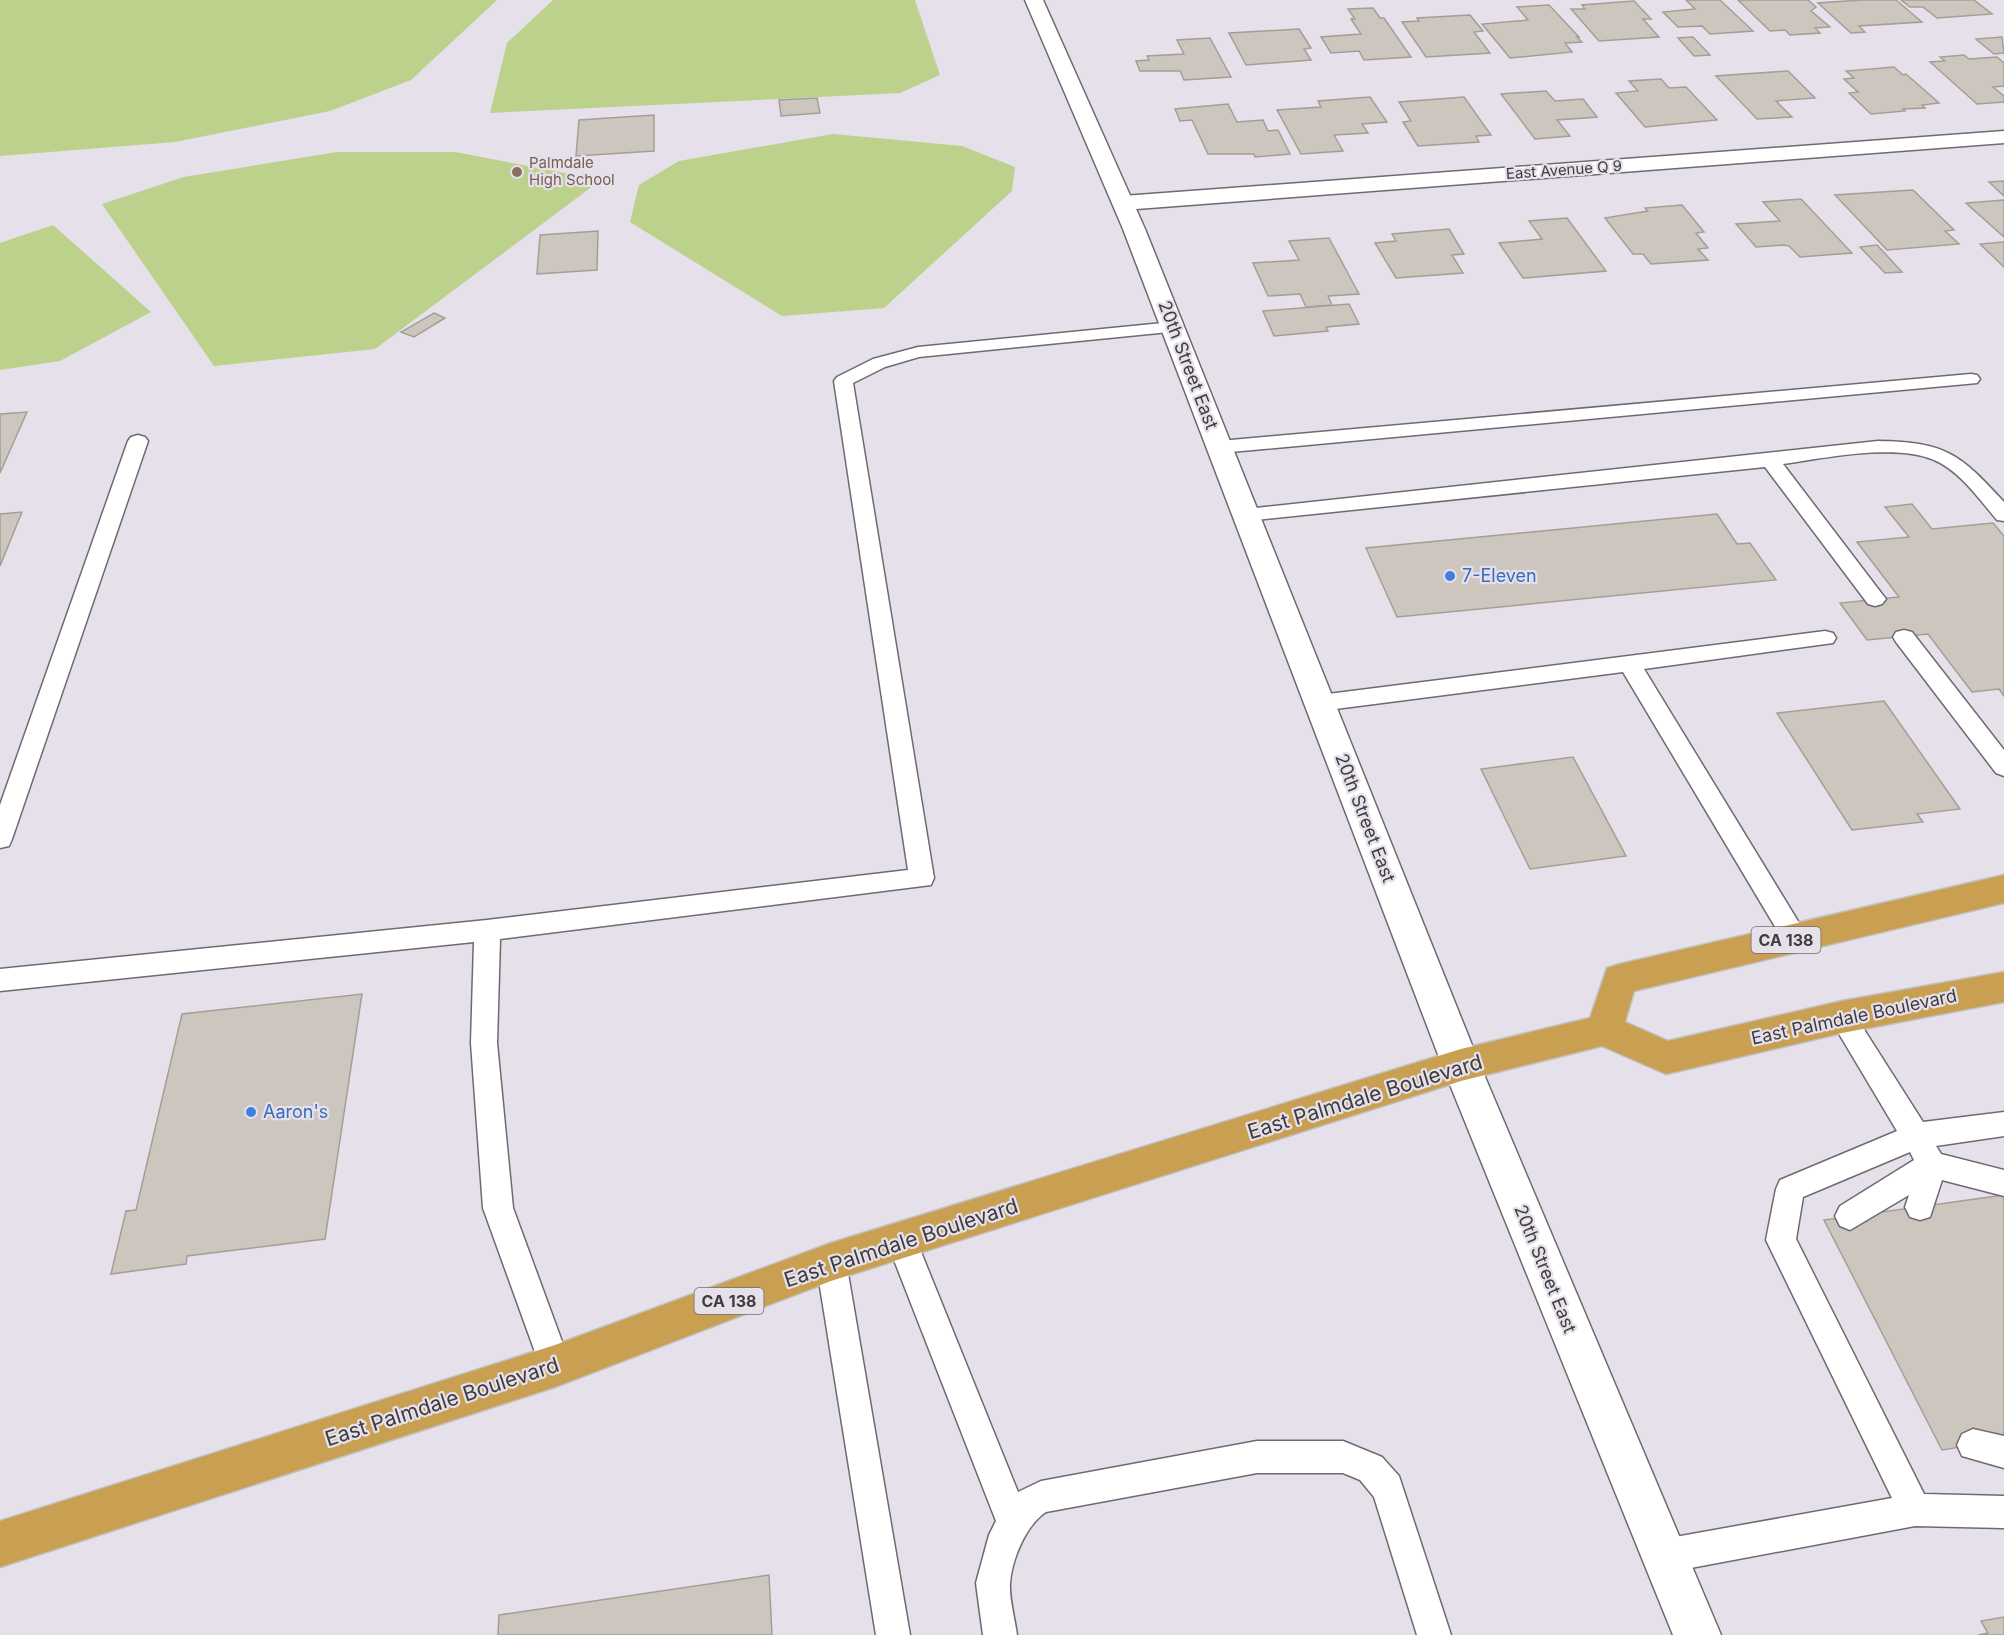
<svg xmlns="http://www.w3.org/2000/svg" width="2004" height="1635" font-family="Inter,sans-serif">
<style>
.green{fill:#bbd18c}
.building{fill:#cdc6be;stroke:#a59e97;stroke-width:1.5}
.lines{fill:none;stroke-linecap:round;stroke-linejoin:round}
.lane-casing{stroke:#6e6a72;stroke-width:3}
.street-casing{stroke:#6e6a72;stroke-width:3}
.secondary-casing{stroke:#6e6a72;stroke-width:3}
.highway-casing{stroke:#c1c1c2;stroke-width:3}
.lane{fill:#fff;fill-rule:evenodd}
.street{fill:#fff;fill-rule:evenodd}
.secondary{fill:#fff;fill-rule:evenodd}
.highway{fill:#c99f52;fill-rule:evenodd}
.education-dot{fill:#8d6e63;stroke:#e5e0e9;stroke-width:2}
.shop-dot{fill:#3f7fe0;stroke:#e5e0e9;stroke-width:2}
.labels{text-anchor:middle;stroke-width:4.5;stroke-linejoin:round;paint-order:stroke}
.far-education-label{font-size:15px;fill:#785e54;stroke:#e5e0e9;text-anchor:start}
.far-street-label{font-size:15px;fill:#3e3c3f;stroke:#e5e0e9}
.shield{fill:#e5e0e9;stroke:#706d72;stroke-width:1.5}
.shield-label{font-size:16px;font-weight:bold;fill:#3e3c3f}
.street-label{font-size:18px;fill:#3e3c3f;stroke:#e5e0e9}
.shop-label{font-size:18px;fill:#366cbe;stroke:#e5e0e9;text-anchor:start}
.near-street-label{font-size:21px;fill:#3e3c3f;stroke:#e5e0e9}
</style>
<rect width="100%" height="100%" fill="#e5e0e9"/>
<path class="green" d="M0 0H497L411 80 330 111 175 142 0 156Z
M553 0H915L940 75 900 93 490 113 507 43Z
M833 134 962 146 1015 167 1012 191 884 308 782 316 630 222 639 185 679 161Z
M337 152H455L601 180 375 349 214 366 102 204 184 177Z
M53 225 151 312 60 361 0 370V243Z"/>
<path class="building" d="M1686 0H1720L1753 31 1710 34 1702 26 1678 27 1663 12 1695 9Z
M1738 0H1808L1816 7 1811 11 1830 27 1815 28 1820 33 1790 35 1785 30 1770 31Z
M1861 0H1896L1922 22 1859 26 1865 32 1851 33 1818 3Z
M1901 0H1974L1992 14 1937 18 1923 7H1910Z
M1634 1 1651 19H1643L1659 37 1599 41 1571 9H1585L1582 5Z
M1549 5 1579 37H1577L1582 42 1565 43 1572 52 1510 58 1482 24 1528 20 1517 7Z
M1373 8 1380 18H1384L1411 57 1364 60 1359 51 1331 53 1321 37 1361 34 1351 19H1355L1348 9Z
M1470 15 1483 31 1474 32 1490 53 1426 57 1402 22 1419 21 1417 18Z
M1299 29 1311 48 1304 49 1311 60 1246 65 1229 33Z
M1693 37 1710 55 1694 56 1678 38Z
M2002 37 2004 53 1994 54 1976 39Z
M1210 38 1231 77 1184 80 1180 71H1140L1136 61 1149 60 1147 56 1184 54 1177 40Z
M1964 55 1969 59 1997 57 2004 63V86L1993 87 2004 96V102L1977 104 1930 62 1945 61 1940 57Z
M1894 67 1903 75 1906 74 1939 103 1922 105 1925 108 1903 109 1905 111 1871 114 1849 93 1858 92 1844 79 1854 78 1846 71Z
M1788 71 1815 98 1776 101 1792 117 1757 119 1716 76Z
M1661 79 1669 88 1686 87 1717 120 1645 127 1616 93 1638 91 1629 81Z
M1546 91 1555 101 1583 99 1597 117 1557 120 1570 136 1535 139 1501 94Z
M1370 97 1387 122 1362 124 1368 133 1334 135 1343 151 1301 154 1277 110 1321 107 1318 101Z
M1464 97 1491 135 1476 136 1479 142 1418 146 1403 122 1411 121 1399 102Z
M817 98 820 113 781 116 779 100Z
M1228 104 1237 122 1263 120 1268 131 1278 130 1290 154 1255 157 1254 154H1208L1192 120 1180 121 1175 109Z
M654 115V151L576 156 579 120Z
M2004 181V196L1989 182Z
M1913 190 1954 230 1945 231 1959 244 1887 250 1835 195Z
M1801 199 1852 253 1800 257 1789 246 1784 245 1756 247 1736 224 1780 221 1763 202Z
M2004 200V237L1966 203Z
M1682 205 1704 232 1696 233 1708 248 1698 249 1708 260 1651 264 1643 254H1633L1605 218 1648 211 1645 208Z
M1567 218 1606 271 1523 278 1499 243 1542 239 1529 221Z
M1449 229 1464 254 1452 255 1463 273 1396 278 1375 243 1396 241 1392 234Z
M598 231 597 270 537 274 540 235Z
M1329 238 1359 294 1328 296 1332 305 1306 307 1300 294 1268 296 1253 263 1299 260 1289 241Z
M2004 242V267L1980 244Z
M1877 245 1902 272 1885 273 1860 247Z
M1349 304 1359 324 1326 327 1328 331 1274 336 1263 311Z
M434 313 445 318 414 337 401 332Z
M27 412 0 473V414Z
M1912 504 1932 529 1993 523 2004 536V696L1999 689 1972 692 1928 634 1867 640 1840 603 1899 597 1857 542 1909 537 1885 507Z
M22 512 0 566V514Z
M1717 514 1737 544 1750 543 1776 580 1397 617 1366 548Z
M1884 701 1960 809 1917 814 1923 822 1852 830 1777 713Z
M1573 757 1626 856 1530 869 1481 769Z
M362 994 325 1239 187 1256 186 1264 111 1274 126 1211 136 1210 182 1014Z
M2004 1195V1440L1942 1450 1824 1220Z
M769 1575 772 1635H498L499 1615Z
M2004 1617V1635H1978L1988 1633 1981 1621Z"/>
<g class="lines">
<defs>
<path id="lane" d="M1173 322 1179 323 1182 327 1179 331 919 357 885 367 853 383 934 878 931 885 500 939 497 1043 513 1208 571 1366 566 1377 555 1381 544 1377 483 1208 471 1043 474 942 0 991V969L487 920 908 870 834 381 837 377 873 359 918 347Z
M1971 374 1977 375 1980 379 1977 383 1220 453 1213 451 1210 447 1213 443 1220 441Z
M138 435 145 437 148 441 12 839 9 846 0 848V805L128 441 131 437Z
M1878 441C1946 442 1960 454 2004 502V521L1997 520C1980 500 1959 470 1934 460 1896 443 1824 458 1783 464L1882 594 1886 599 1882 604 1875 606 1868 604 1765 467 1246 521 1239 520 1236 515 1239 510 1246 509Z
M1904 630 1912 632 2004 750V776L1996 773 1896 642 1893 637 1896 632Z
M1825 631 1833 633 1836 638 1833 643 1644 669 1804 931 1808 938 1804 945 1795 948 1786 945 1623 672 1320 711 1312 709 1309 703 1312 697 1320 695Z
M1842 1006 1851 1009 1923 1122 2004 1112V1136L1936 1146 1941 1154 2004 1170V1196L1942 1180 1930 1217 1920 1220 1910 1217 1905 1207 1909 1195 1850 1230 1840 1226 1835 1216 1840 1206 1914 1160 1910 1152 1803 1197 1796 1239 1924 1494 2004 1496V1528L1915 1526 1664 1573 1652 1568 1647 1556 1652 1544 1664 1539 1892 1498 1766 1240 1776 1189 1780 1180 1897 1131 1829 1017 1833 1009Z
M902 1228 912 1232 917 1242 1018 1492 1041 1481 1257 1441H1343L1382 1457 1399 1476 1451 1635H1417L1374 1497 1360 1480 1343 1473H1257L1046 1512C1026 1525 1012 1559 1010 1583 1009 1599 1015 1619 1017 1635H983L976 1583 989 1535 996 1521 887 1242 892 1232Z
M831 1248 842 1252 846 1262 910 1635H876L816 1262 820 1252Z
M1973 1429 2004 1436V1468L1962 1456 1957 1445 1962 1434Z"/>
<path id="street" d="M2004 131V143L1123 210 1115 208 1112 203 1115 198 1123 196Z"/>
<path id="secondary" d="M1025 0H1043L1145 229 1480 1065 1721 1635H1673L1442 1065 1123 229Z"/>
<path id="highway" d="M2004 875V903L1634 991 1625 1022 1668 1041 1842 1001 2004 972V1002L1842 1033 1666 1074 1602 1046 1461 1081 831 1281 555 1387 0 1567V1521L555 1345 831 1243 1461 1049 1590 1018 1607 968 1620 964Z"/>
</defs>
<use href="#lane" class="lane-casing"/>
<use href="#street" class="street-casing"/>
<use href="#secondary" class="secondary-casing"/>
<use href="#highway" class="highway-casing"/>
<use href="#lane" class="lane"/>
<use href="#street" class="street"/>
<use href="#secondary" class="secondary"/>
<use href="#highway" class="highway"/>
</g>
<circle class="education-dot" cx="517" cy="172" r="6"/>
<g class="shop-dot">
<circle cx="1450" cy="576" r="6"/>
<circle cx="251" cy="1112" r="6"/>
</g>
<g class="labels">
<g class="far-education-label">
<text x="529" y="168">Palmdale<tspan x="529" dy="17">High School</tspan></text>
</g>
<g class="far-street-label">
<text transform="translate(1564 170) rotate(-4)" y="5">East Avenue Q 9</text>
</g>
<g class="shield">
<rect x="1751.5" y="927" width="69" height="26" rx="4.5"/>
<rect x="694.5" y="1288" width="69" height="26" rx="4.5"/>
</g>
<g class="shield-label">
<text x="1786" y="946">CA 138</text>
<text x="729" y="1307">CA 138</text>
</g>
<g class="street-label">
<text transform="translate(1188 365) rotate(69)" y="6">20th Street East</text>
<text transform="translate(1365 818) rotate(69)" y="6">20th Street East</text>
<text transform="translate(1854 1017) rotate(-12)" y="6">East Palmdale Boulevard</text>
<text transform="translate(1545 1269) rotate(68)" y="6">20th Street East</text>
</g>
<g class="shop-label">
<text x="1462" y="582">7-Eleven</text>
<text x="263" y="1118">Aaron's</text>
</g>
<g class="near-street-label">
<text transform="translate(1365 1097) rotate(-17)" y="7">East Palmdale Boulevard</text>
<text transform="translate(901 1243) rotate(-18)" y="7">East Palmdale Boulevard</text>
<text transform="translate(442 1402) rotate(-18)" y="7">East Palmdale Boulevard</text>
</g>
</g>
</svg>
